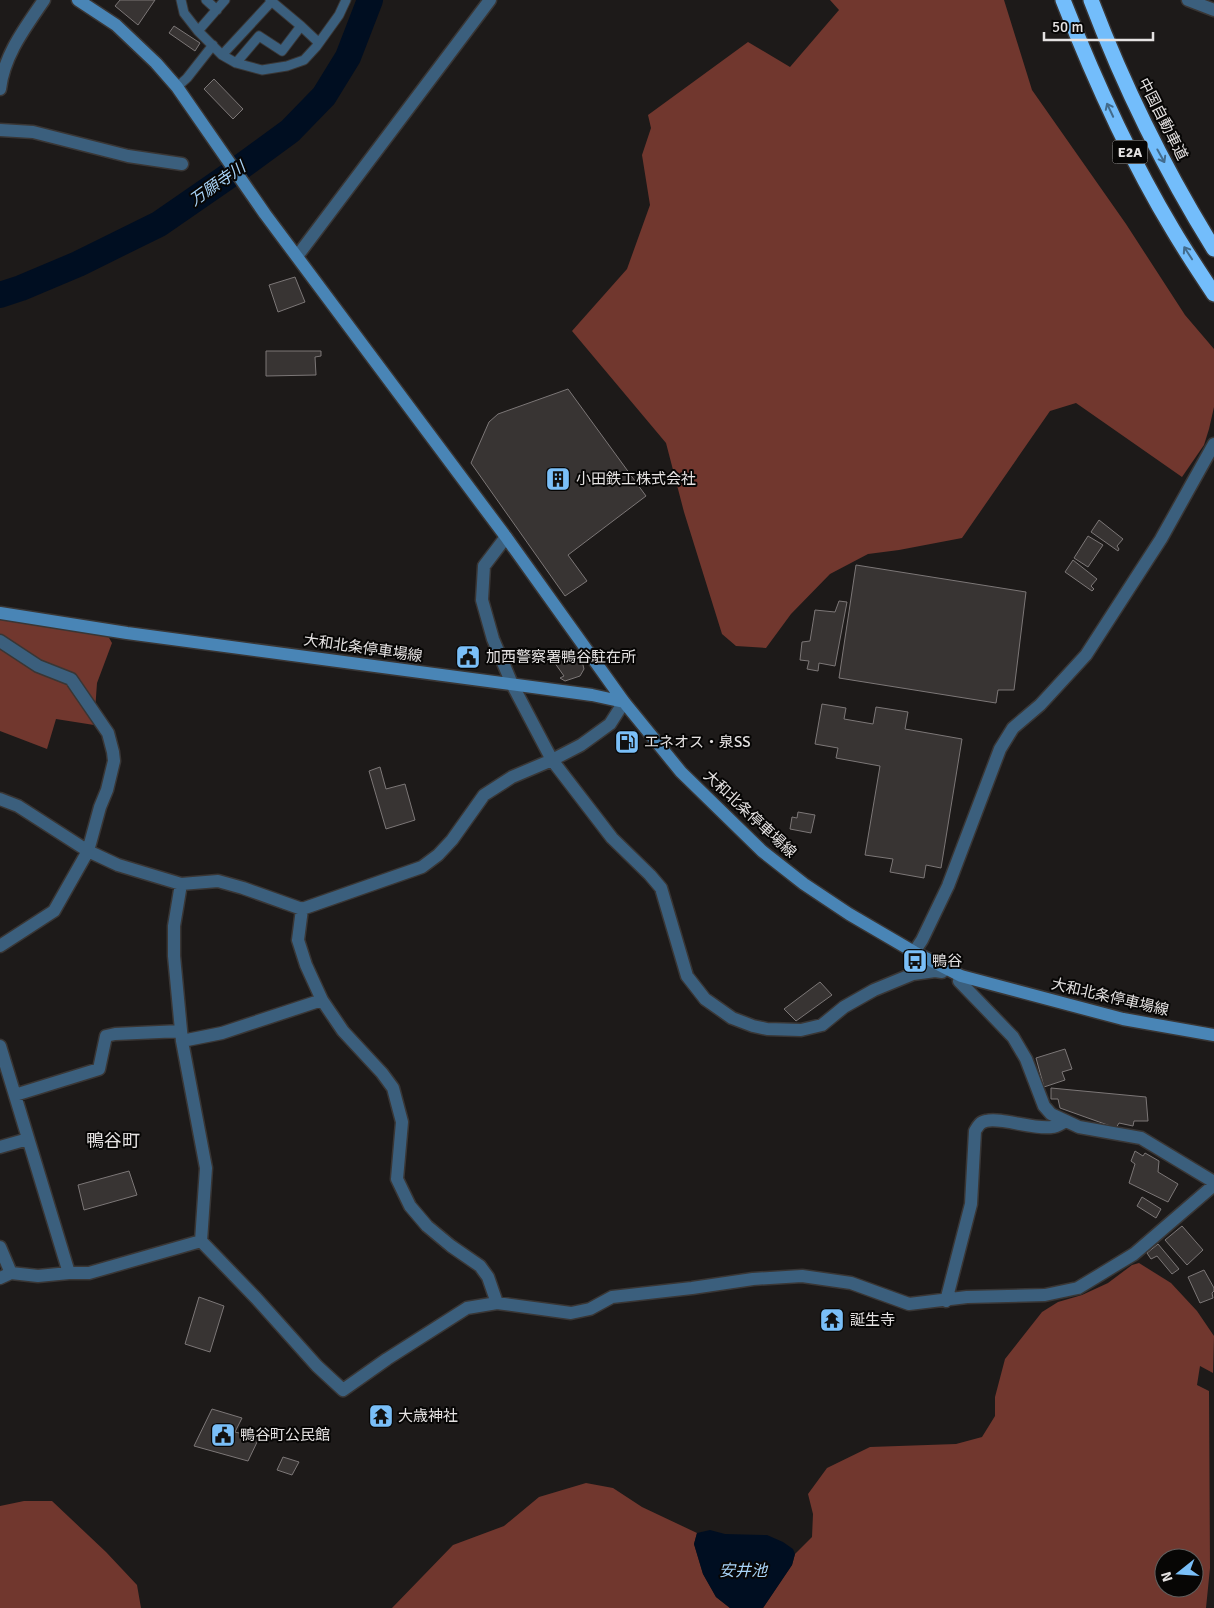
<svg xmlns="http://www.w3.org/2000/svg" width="1214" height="1608" font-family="Signika,'Noto Sans JP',sans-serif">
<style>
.forest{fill:#71372e;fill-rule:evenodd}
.water{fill:#000e21}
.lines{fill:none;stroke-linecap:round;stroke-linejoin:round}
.river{stroke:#000e21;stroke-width:26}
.building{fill:#383433;stroke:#7c7777}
.lane-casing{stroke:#393635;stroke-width:11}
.street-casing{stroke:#393635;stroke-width:15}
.secondary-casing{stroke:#393635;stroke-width:15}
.highway-casing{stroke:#393635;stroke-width:18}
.lane{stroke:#3b5f7d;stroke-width:9}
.street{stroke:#3b5f7d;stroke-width:12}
.secondary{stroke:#4985b6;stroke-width:12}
.highway{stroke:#73bdfb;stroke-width:15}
.oneway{stroke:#426b8c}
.labels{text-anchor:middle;stroke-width:4;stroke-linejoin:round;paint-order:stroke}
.shield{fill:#070605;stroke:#a2a0a0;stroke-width:1}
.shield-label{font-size:14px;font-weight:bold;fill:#e5e2e2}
.street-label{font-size:15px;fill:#e5e2e2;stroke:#070605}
.poi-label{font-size:15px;fill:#e5e2e2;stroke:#070605;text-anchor:start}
.water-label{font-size:16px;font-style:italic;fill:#a9d4f8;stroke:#070605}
.quarter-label{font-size:18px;fill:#e5e2e2;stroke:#070605}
</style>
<rect width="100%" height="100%" fill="#1d1a19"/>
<path class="forest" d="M830 0H1004L1032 90 1126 224 1185 315 1214 349V407L1209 429 1204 445 1182 477 1076 403 1050 411 962 538 899 550 868 554 830 574 791 614 766 648 736 646 722 634 684 512 666 443 572 331 627 269 650 205 642 155 651 128 648 115 748 42 790 67 839 10Z
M0 619 108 636 112 643 97 683 94 725 56 719 47 749 0 731Z
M1139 1263 1171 1283 1197 1311 1214 1336 1213 1373 1200 1366 1197 1385 1209 1391 1210 1568 1206 1608H763L792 1565 795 1554 812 1537 813 1514 808 1494 827 1468 870 1447 956 1444 982 1437 995 1416V1397L1005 1359 1042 1312 1058 1302 1082 1295 1108 1283 1132 1265ZM1164 1558H1194V1588H1164Z
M586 1483 613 1488 642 1507 697 1533 694 1544 703 1574 716 1597 730 1608H392L453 1545 504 1526 539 1497Z
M24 1501H52L106 1552 137 1585 141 1608H0V1506Z"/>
<path class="water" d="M710 1530 725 1534 767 1535 783 1542 793 1549 795 1554 792 1565 763 1608H730L716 1597 703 1574 694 1544 697 1533Z"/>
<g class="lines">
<path class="river" d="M0 295 21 288 78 264 159 224 227 177 290 131 324 96 348 57 370 0"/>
</g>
<path class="building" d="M120 0H155L138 25 115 6Z
M174 26 200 43 195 51 169 33Z
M214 79 243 109 233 119 204 89Z
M295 277 305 302 278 312 269 285Z
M266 351H321V356L315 357 316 375 266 376Z
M568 389 646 496 568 555 587 581 565 596 471 463 489 422 498 414Z
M1099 520 1123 539 1117 546 1119 549 1118 551 1091 532Z
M1088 536 1103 545 1088 567 1074 558Z
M1073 560 1097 579 1091 586 1094 589 1092 591 1065 572Z
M856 565 1026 592 1014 690H998L996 703 839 678Z
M839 601 847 602 835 666 819 663 818 671 807 669 809 661 800 660 802 642 810 641 815 610 835 612Z
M566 649 569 654 573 651 582 661 584 669 580 676 565 681 560 678 564 676 552 659Z
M822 704 846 708 844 719 873 724 876 707 908 712 905 729 962 739 941 868 926 865 924 878 890 872 893 859 865 855 880 766 836 758 838 748 815 744Z
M380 767 386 789 405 784 415 820 386 829 369 771Z
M798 812 815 815 811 833 790 829 792 817 797 818Z
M820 982 832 995 796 1021 784 1009Z
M1065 1049 1072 1069 1062 1072 1065 1080 1044 1087 1036 1058Z
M1051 1088 1146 1097 1148 1121H1134L1133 1126 1119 1123 1116 1128 1060 1108 1058 1099H1051Z
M1135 1151 1143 1156 1145 1153 1159 1161 1158 1172 1178 1184 1168 1202 1129 1183 1135 1164 1131 1161Z
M129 1171 137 1195 84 1210 78 1185Z
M1142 1197 1161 1209 1156 1218 1137 1206Z
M1182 1226 1203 1250 1187 1265 1165 1240Z
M1158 1244 1179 1269 1172 1274 1157 1256 1151 1259 1147 1253Z
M1204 1270 1214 1288V1291L1212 1293 1213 1298 1200 1303 1188 1277Z
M199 1297 224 1306 210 1352 185 1344Z
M212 1409 242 1418 235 1432 259 1438 248 1461 194 1446Z
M283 1457 299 1462 292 1475 277 1470Z"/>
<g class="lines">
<defs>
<path id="lane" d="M181 0 184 13 198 31 222 55 236 63 262 70 287 66 304 60 316 47 339 15 346 0
M206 0 217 10
M270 0 301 26 318 42
M198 31 225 0
M222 55 273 0
M236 63 259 36 282 51 301 26
M177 87 187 78 213 45"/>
<path id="street" d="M1188 0 1214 10
M0 89C4 55 25 28 44 0
M0 130 33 132 128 156 182 164
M298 255 490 0
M506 537 484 566 482 600 493 639 512 684 552 760 612 838 650 875 661 888 687 976 705 999 732 1018 753 1026 767 1029 801 1030 822 1025 844 1007 874 990 913 974 935 971 942 972 945 969
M0 641 38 666 71 679 108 733 113 752 114 761 107 790 100 807 88 851 54 911 0 946
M0 799 18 806 88 851 118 865 181 884 218 881 243 888 302 909 422 867 438 855 452 840 484 795 512 777 552 760 581 745 610 724 624 702
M181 884 174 926V956L182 1041 206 1168 201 1241 256 1298 317 1366 343 1390 387 1359 467 1308 497 1303
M302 909 298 940 306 965 322 1000 343 1031 382 1073 393 1088 402 1122 397 1179 410 1206 427 1226 451 1246 480 1266 488 1277 497 1303 571 1313 590 1309 612 1297 692 1288 753 1279 802 1276 851 1283 909 1304 967 1297 1045 1295 1078 1288 1134 1254 1214 1185
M914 952 922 940 948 886 1000 749 1013 728 1040 705 1086 655 1161 539 1214 444
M961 976 959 981 1013 1037 1026 1059 1044 1106 1051 1114 1079 1127 1141 1138 1214 1182
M182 1041 222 1033 322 1000
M0 1046 69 1273
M15 1095 99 1069 106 1036 115 1034 181 1031
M0 1147 28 1139
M0 1247 11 1273
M0 1278 11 1273 38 1276 69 1273H89L201 1241
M946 1301 971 1204 975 1131C978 1126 980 1122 986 1121 1001 1117 1034 1130 1052 1127 1057 1127 1062 1123 1066 1121"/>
<path id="secondary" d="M78 0 116 25 156 63 177 87 265 214 506 537 624 702 681 772 762 851 804 884 849 914 914 952 961 976 1123 1019 1214 1035
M0 613 127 633 592 695 624 702"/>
<path id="highway" d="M1063 0C1094 79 1129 157 1173 230 1186 252 1200 273 1214 294
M1091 0C1124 87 1165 170 1214 249"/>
</defs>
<use href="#lane" class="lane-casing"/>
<use href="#street" class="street-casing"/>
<use href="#secondary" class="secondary-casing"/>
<use href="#highway" class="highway-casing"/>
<use href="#lane" class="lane"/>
<use href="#street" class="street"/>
<use href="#secondary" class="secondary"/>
<use href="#highway" class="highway"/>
</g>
<defs><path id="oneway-shaft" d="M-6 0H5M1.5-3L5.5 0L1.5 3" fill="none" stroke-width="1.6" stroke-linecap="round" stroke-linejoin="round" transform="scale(1.25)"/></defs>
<g class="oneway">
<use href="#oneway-shaft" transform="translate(1110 110) rotate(-115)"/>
<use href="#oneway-shaft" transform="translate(1161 156) rotate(61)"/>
<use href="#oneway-shaft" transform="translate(1188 253) rotate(-123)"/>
</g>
<defs>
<symbol id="building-square" viewBox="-11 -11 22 22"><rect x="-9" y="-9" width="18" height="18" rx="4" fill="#7abff8" stroke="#070605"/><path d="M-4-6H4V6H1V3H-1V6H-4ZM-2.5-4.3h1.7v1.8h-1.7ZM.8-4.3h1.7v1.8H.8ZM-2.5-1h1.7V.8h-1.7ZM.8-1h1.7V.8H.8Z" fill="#111"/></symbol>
<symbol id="civic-square" viewBox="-11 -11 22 22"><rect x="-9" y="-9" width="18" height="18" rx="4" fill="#7abff8" stroke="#070605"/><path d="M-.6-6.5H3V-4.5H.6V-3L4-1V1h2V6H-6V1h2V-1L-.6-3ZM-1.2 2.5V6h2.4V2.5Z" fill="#111"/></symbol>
<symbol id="fuel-square" viewBox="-11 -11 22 22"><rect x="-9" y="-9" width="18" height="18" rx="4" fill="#7abff8" stroke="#070605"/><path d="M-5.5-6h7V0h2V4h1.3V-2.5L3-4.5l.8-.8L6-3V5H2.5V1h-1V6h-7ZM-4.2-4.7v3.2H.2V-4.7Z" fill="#111"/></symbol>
<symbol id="bus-square" viewBox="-11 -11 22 22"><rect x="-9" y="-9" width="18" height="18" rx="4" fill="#7abff8" stroke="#070605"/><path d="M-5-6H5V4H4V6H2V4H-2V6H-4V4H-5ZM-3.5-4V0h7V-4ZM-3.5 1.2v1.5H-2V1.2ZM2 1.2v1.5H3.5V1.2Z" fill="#111"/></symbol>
<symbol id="temple-square" viewBox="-11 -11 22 22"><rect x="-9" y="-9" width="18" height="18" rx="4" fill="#7abff8" stroke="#070605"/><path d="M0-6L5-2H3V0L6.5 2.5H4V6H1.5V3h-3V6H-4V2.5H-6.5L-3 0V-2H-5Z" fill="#111"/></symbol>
</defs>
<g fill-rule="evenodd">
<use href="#building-square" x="544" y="465" width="28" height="28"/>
<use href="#civic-square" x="454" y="643" width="28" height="28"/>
<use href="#fuel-square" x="613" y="728" width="28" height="28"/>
<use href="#bus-square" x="901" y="947" width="28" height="28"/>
<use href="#temple-square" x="818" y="1306" width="28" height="28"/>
<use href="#temple-square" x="367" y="1402" width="28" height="28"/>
<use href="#civic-square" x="209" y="1421" width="28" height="28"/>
</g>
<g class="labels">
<rect class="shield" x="1112.5" y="140.5" width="35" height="23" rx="4"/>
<g class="shield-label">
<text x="1130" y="157">E2A</text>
</g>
<g class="street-label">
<text transform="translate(1163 119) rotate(63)" y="5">中国自動車道</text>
<text transform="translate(363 648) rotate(8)" y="5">大和北条停車場線</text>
<text transform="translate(750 814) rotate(43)" y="5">大和北条停車場線</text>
<text transform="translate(1110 997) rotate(13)" y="5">大和北条停車場線</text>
</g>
<g class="poi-label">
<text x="576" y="484">小田鉄工株式会社</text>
<text x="486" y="662">加西警察署鴨谷駐在所</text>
<text x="644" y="747">エネオス・泉SS</text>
<text x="932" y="966">鴨谷</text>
<text x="850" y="1325">誕生寺</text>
<text x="398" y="1421">大歳神社</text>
<text x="240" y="1440">鴨谷町公民館</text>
</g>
<g class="water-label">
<text transform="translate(217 183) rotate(-35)" y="6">万願寺川</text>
<text x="743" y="1576">安井池</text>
</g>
<g class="quarter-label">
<text x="113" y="1147">鴨谷町</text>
</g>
</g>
<g transform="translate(1179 1573) rotate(253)"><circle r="24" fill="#070605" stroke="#605e5d"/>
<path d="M0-4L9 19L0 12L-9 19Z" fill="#7abff8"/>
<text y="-8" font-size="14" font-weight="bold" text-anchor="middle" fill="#e5e2e2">N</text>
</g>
<path d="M1044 32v8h109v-8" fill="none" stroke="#e5e2e2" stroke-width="2.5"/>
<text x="1052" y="32" font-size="15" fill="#e5e2e2" stroke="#070605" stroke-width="4" paint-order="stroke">50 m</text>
</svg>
